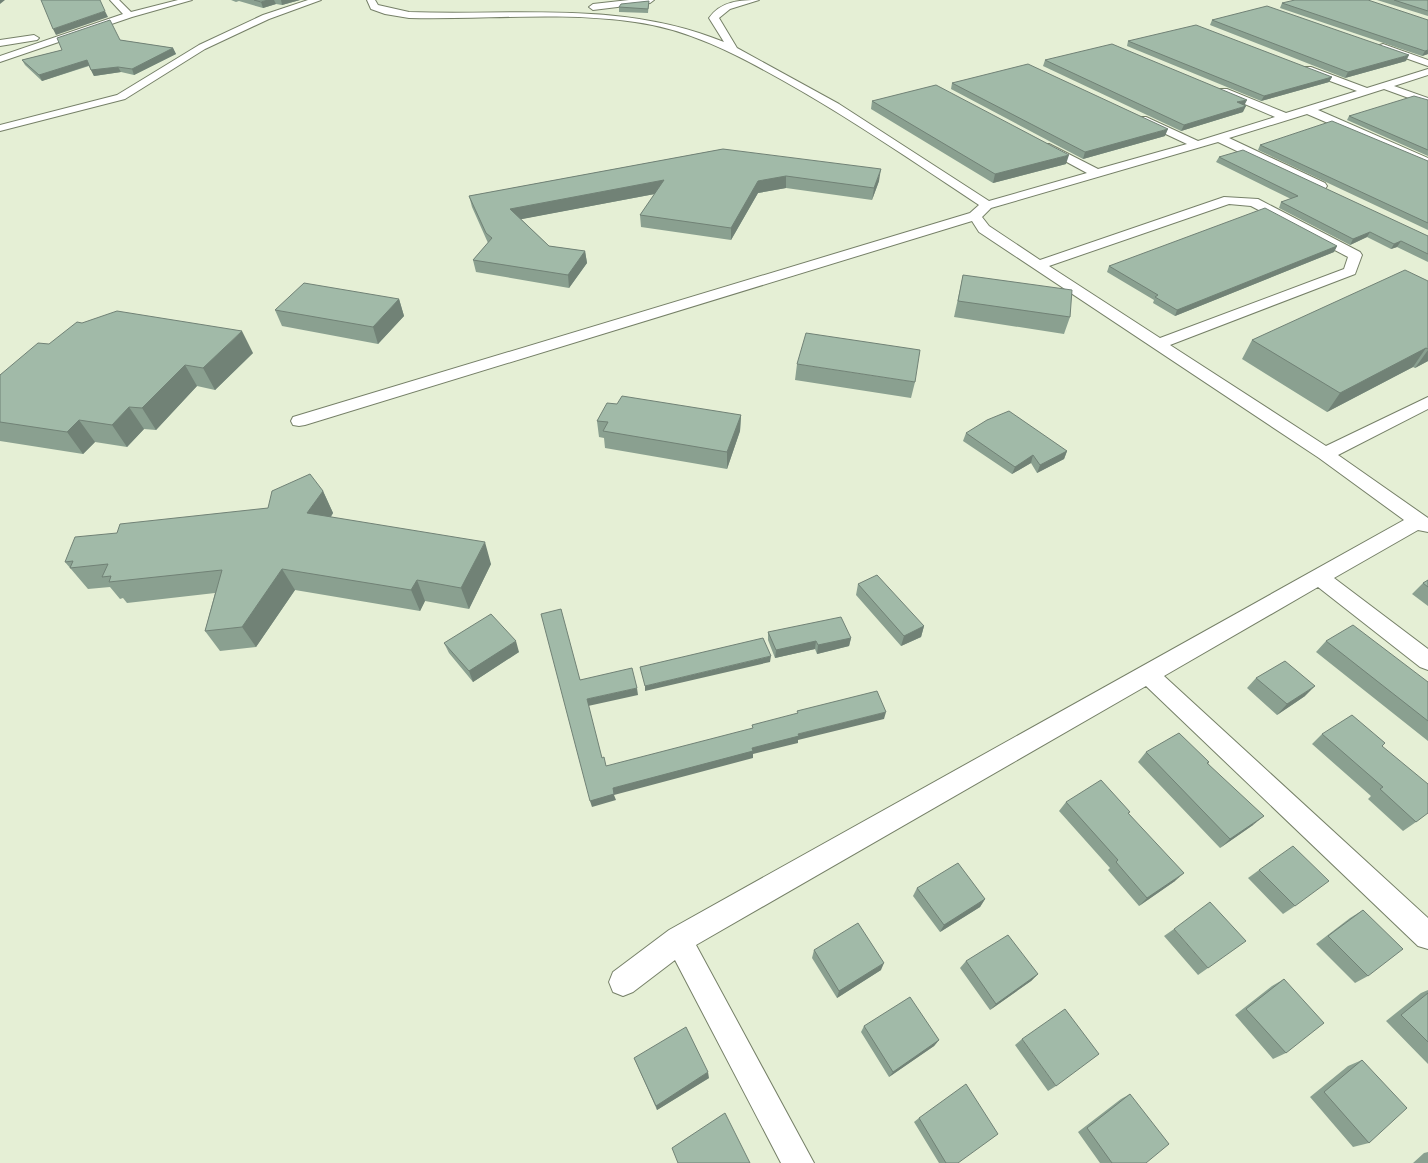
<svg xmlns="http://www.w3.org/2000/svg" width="1428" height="1163" font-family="'Nunito Sans',sans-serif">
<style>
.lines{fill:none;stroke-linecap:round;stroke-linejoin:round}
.minor-casing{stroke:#768068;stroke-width:2}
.minor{fill:#fff;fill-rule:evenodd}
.wall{fill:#8aa090}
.shaded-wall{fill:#718276}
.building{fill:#a1baa8;stroke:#718276}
</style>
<rect width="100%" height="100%" fill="#e5efd5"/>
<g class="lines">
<defs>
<path id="minor" d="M110 0H119L131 12 178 0H192L132 17 0 62V56L123 14Z
M308 0H321L269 19 205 49 125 99 0 131V125L117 95 199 45 263 15Z
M367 0H375L378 5 409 12C517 16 621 0 724 42L709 18C721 1 740 0 759 0L730 9 719 18 737 48 839 104 989 201 1087 173 1041 148 1039 146 1041 144H1049L1098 169 1187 144 1138 121 1137 119 1138 117H1146L1198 141 1275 117 1219 93 1218 91 1219 89H1227L1286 113 1357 91 1303 71V67H1311L1367 88 1428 69V75L1394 86 1428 98V105L1384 89 1318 110 1428 158V166L1307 114 1229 138 1325 183 1327 186 1325 189H1317L1218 142 991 208 982 217 989 226 1040 260 1224 197 1258 199 1360 252 1362 255 1355 274 1170 345 1326 446 1428 397V409L1338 455 1428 518V532L1418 530 1334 578 1428 649V670L1420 667 1318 587 1164 676 1428 918V949L1418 946 1146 686 696 945 814 1163H781L675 960 633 992 623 996 613 992 609 982 613 972 669 930 1404 520 1319 458 979 232 972 221 305 425 299 426 293 425 291 421 293 417 970 213 979 205C914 162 850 118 782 80 736 54 688 29 635 22 560 11 484 20 409 18L385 14 371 9ZM1229 204 1251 206 1348 257 1344 269 1160 338 1049 266Z
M629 0H654L650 3 593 10 589 7 593 4Z
M34 35 39 38 37 40 0 46V40Z
M1383 44 1428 60V66L1380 49V45Z"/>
</defs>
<use href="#minor" class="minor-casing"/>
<use href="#minor" class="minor"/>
</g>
<path class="wall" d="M231 0H300L282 5 276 4 263 8 239 1 236 2Z
M1377 0H1428V16Z
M649 1 648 13 619 12V7Z
M1282 3 1428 20V54L1422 56 1280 8Z
M1212 20 1406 61 1345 78 1210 25Z
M120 40 173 48 176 54 134 75 121 72 94 76 89 66 42 81 25 65 22 60 62 50Z
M1128 41 1332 77 1329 82 1261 101 1127 46Z
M1045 60 1243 112 1181 131 1043 66Z
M952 83 1165 136 1083 159 951 89Z
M1428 100V156L1347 120 1349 116Z
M872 101 1066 164 993 183 871 109Z
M1260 145 1428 161V230L1258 150Z
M723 149 879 181 872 200 786 188 758 193 731 240 641 227 640 215 655 194 521 219 549 246 585 251 587 263 569 288 476 272 473 260 488 243 472 207 469 196Z
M1219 157 1428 236V262L1397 247 1391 249 1367 237 1350 245 1279 208 1281 202 1291 199 1216 162Z
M1337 246 1334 252 1175 316 1153 303 1154 300 1107 272 1109 266Z
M963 275 1070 317 1064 334 954 317Z
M1428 281V361L1415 368 1413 367 1327 412 1242 359 1252 340Z
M399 299 404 316 378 344 282 326 275 310Z
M49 344 253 353 215 390 197 386 156 430 144 429 127 447 95 442 83 454 0 441V375Z
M797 364 915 382 911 398 795 380Z
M617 404 741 415 740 431 727 469 605 448 604 438 599 437 597 421Z
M966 433 1067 451 1064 459 1037 473 1031 463 1012 474 963 441Z
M323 491 333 513 331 517 491 564 469 609 425 601 420 611 295 590 256 647 220 651 205 631 215 593 127 603 123 598 120 599 110 587 88 589 65 562 117 533 268 508Z
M1428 580V606L1412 594 1423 583Z
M858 584 924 626 921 637 901 646 856 595Z
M768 632 851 638 849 646 817 654 815 649 775 658 768 640Z
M1326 641 1428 682V741L1316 652Z
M444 643 519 652 473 682 449 653Z
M1256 678 1305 696 1277 715 1247 688Z
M1322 734 1382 746 1416 822 1403 831 1368 799 1371 796 1312 744Z
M1146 752 1209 762 1208 763 1253 825 1220 848 1138 762Z
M1066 802 1129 814 1175 881 1139 906 1108 870 1110 868 1059 811Z
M1259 870 1295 906 1283 914 1248 878Z
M917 888 985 899 980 907 940 932 913 896Z
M1363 910 1368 976 1355 983 1316 944 1350 918Z
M1174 929 1208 968 1198 975 1164 936Z
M814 950 881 970 837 998 812 958Z
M966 961 1038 974 1031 981 990 1010 960 968Z
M1284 979 1286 1053 1273 1059 1235 1015 1272 986Z
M1428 990V1064L1386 1021 1421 993Z
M864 1026 939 1040 934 1046 889 1077 861 1032Z
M1022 1039 1056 1086 1048 1091 1015 1045Z
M634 1058 709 1078 657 1110Z
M1362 1060 1369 1143 1353 1147 1310 1097 1348 1066Z
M1130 1094 1146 1163H1100L1078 1132 1121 1099Z
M919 1118 958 1163H939L914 1122Z
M1428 1152V1163H1413L1424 1153Z"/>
<path class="shaded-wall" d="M0 0H5L0 4Z
M268 0H274L276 4 263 8 261 2Z
M281 0H300L282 5Z
M105 11 108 17 56 35 53 29Z
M173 48 176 54 134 75 132 69Z
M1428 50V54L1422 56 1425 51Z
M1409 55 1406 61 1345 78 1348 72Z
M87 60 90 65 42 81 39 75Z
M118 67 121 72 94 76 91 70Z
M1332 77 1329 82 1261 101 1264 96Z
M1247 100 1244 106 1237 102Z
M1246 106 1243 112 1181 131 1184 125Z
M1168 129 1165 136 1083 159 1085 152Z
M1069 155 1066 164 993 183 995 174Z
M881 169 879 181 872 200 874 188Z
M786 176V188L758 193 731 240V228L758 181Z
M664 180 665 192 512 221 510 209Z
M1370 232 1367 237 1350 245 1353 239Z
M1401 241 1397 247 1391 249 1394 244Z
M1337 246 1334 252 1175 316 1177 310Z
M585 251 587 263 569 288 568 275Z
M399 299 404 316 378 344 373 327Z
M242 331 253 353 215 390 203 368Z
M1426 348 1413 367 1327 412 1340 393Z
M1428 350V361L1415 368Z
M185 365 197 386 156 430 142 408Z
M129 407 144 429 127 447 112 425Z
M741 415 740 431 727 469V452Z
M79 420 95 442 83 454 67 432Z
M1067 451 1064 459 1037 473 1040 465Z
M1033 455 1031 463 1012 474 1015 467Z
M323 491 333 513 318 535 307 513Z
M485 542 491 564 469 609 461 588Z
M282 569 295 590 256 647 242 627Z
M417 580 425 601 420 611 411 590Z
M924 626 921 637 901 646 904 636Z
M851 638 849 646 817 654 818 645Z
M516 641 519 652 473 682 469 671Z
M816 641 815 649 775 658 776 650Z
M771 656 770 662 645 691V686Z
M1315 686 1305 696 1277 715 1287 704Z
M637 688 638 695 588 706 587 699Z
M886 712 884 719 798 740V743L753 754V758L614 795 616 800 592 807 590 801 613 788 752 748 798 734Z
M1264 816 1253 825 1220 848 1230 839Z
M1184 873 1175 881 1139 906 1147 898Z
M985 899 980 907 940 932 944 925Z
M884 963 881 970 837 998 839 991Z
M1038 974 1031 981 990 1010 996 1004Z
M939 1040 934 1046 889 1077 893 1072Z
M708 1072 709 1078 657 1110 656 1106Z"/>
<path class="building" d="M41 0H100L105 11 53 29Z
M254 0H268L261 2Z
M1295 0H1368L1428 20V50L1425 51 1282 3Z
M1394 0H1428V11Z
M649 1 648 9 619 7 621 4Z
M1267 6 1409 55 1348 72 1212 20Z
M110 20 120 40 173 48 132 69 118 67 91 70 87 60 39 75 22 60 62 50 57 38Z
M1196 25 1332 77 1264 96 1128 41Z
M1112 44 1247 100 1237 102 1246 106 1184 125 1045 60Z
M1028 64 1168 129 1085 152 952 83Z
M936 85 1069 155 995 174 872 101Z
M1414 96 1428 100V150L1349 116Z
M1332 121 1428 161V223L1260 145Z
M723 149 881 169 874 188 786 176 758 181 731 228 640 215 664 180 510 209 549 246 585 251 568 275 473 260 492 238 486 233 469 196Z
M1243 150 1428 236V254L1401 241 1394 244 1370 232 1353 239 1281 202 1298 196 1219 157Z
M1265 208 1337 246 1177 310 1155 297 1158 295 1109 266Z
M1405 270 1428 281V349L1426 348 1340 393 1252 340Z
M963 275 1072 290 1070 317 958 301Z
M304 283 399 299 373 327 275 310Z
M117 311 242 331 203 368 185 365 142 408 129 407 112 425 79 420 67 432 0 422V375L38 343 49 344 77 322 82 323Z
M806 333 920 350 915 382 797 364Z
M622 396 741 415 727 452 603 431 608 422 597 421 607 403 617 404Z
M1009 411 1067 451 1040 465 1033 455 1015 467 966 433 987 420Z
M310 474 323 491 307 513 485 542 461 588 417 580 411 590 282 569 242 627 205 631 222 570 109 582 111 576 102 577 108 564 70 568 73 561 65 562 75 537 117 533 120 524 268 508 272 491Z
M877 575 924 626 904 636 858 584Z
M1428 580V587L1423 583Z
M561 609 580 680 632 668 637 688 587 699 602 758 604 757 606 766 753 728 752 725 798 713 797 711 877 691 886 712 798 734 799 736 752 748 753 751 613 788 614 794 590 801 541 614Z
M491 614 516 641 469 671 444 643Z
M841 617 851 638 818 645 816 641 776 650 768 632Z
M1353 625 1428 682V721L1326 641Z
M763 638 771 656 645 686 640 667Z
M1285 661 1315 686 1287 704 1256 678Z
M1352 715 1385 743 1382 746 1428 784V813L1416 822 1380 789 1383 787 1322 734Z
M1179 733 1209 762 1207 763 1264 816 1230 839 1146 752Z
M1101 780 1130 812 1128 813 1184 873 1147 898 1116 862 1118 860 1066 802Z
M1293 846 1329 881 1295 906 1259 870Z
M958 863 985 899 944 925 917 888Z
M1210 902 1246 941 1208 968 1174 929Z
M1363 910 1403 949 1368 976 1328 936Z
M858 923 884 963 839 991 814 950Z
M1008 935 1038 974 996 1004 966 961Z
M1284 979 1324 1023 1286 1053 1246 1009Z
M1428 993V1042L1401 1015Z
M910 997 939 1040 893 1072 864 1026Z
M1065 1009 1099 1054 1056 1086 1022 1039Z
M686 1027 708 1072 656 1106 634 1058Z
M1362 1060 1407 1108 1369 1143 1324 1092Z
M966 1084 998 1134 958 1163H946L919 1118Z
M1130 1094 1169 1144 1146 1163H1112L1087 1128Z
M725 1113 750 1163H678L672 1148Z"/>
</svg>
